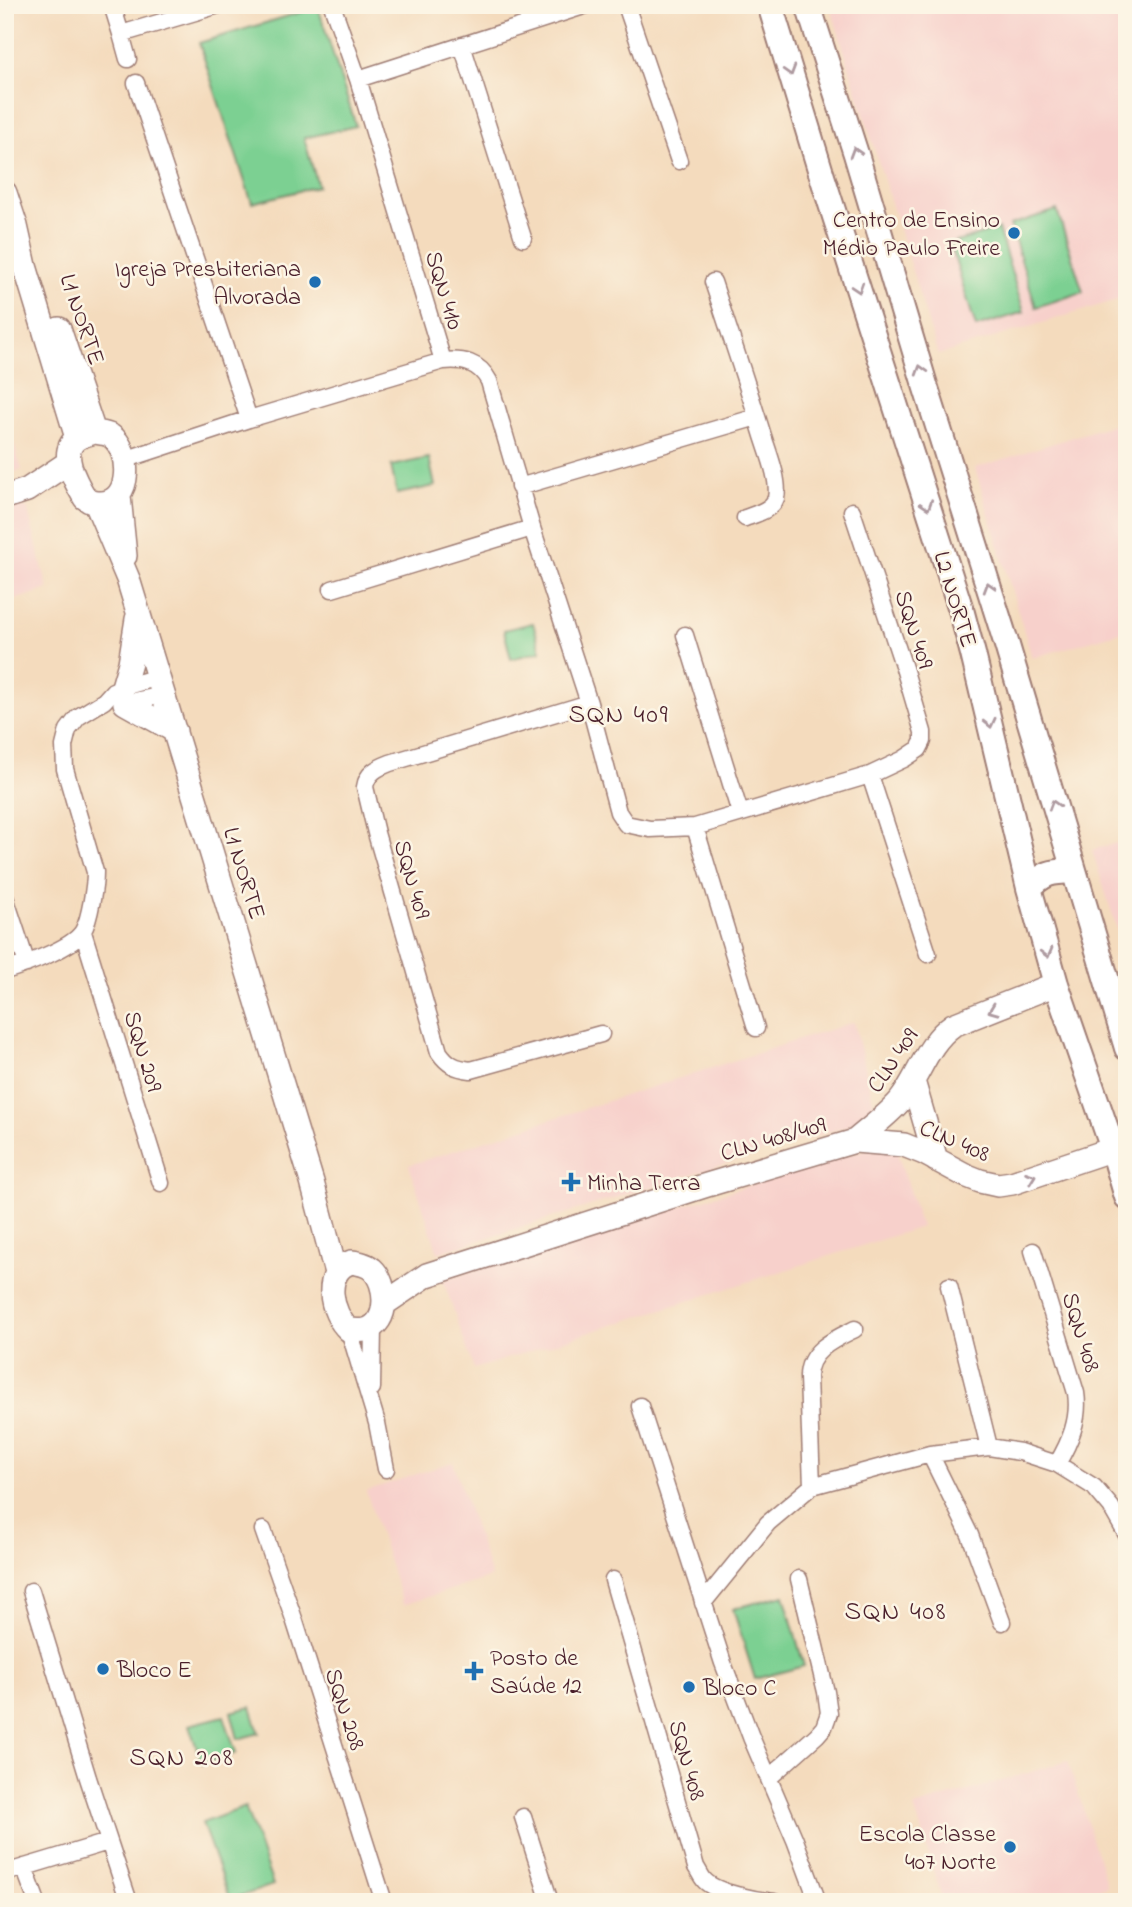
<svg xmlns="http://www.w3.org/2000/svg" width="1132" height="1907" font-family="'Indie Flower',sans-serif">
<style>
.built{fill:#f7d0cb}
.green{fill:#7cd092;stroke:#63785e;stroke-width:2}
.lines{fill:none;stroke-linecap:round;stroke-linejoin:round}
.street-casing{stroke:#9f7d74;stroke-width:19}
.secondary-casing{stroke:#9f7d74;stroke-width:26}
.primary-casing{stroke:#9f7d74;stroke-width:28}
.street{stroke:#fff;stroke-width:16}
.secondary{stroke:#fff;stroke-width:23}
.primary{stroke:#fff;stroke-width:24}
.oneway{stroke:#ae9aa0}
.poi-dot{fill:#1f6fb2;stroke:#fcf5e5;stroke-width:2.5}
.labels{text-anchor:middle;stroke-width:5;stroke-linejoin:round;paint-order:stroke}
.poi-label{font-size:24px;fill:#4a1f2b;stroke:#fcf5e5;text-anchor:start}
.street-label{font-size:24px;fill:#4a1f2b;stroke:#fcf5e5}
.neighbourhood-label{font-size:26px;letter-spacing:2px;fill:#4a1f2b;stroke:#fcf5e5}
</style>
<rect width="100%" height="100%" fill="#fcf5e5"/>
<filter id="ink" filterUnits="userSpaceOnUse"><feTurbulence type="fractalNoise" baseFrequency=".0143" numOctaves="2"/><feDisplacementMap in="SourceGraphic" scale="14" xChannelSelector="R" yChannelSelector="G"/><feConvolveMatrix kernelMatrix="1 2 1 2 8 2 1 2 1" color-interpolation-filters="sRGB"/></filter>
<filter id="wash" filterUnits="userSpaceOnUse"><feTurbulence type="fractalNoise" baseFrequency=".00686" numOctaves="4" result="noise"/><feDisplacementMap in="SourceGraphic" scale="28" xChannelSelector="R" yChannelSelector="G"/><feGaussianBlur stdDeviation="1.57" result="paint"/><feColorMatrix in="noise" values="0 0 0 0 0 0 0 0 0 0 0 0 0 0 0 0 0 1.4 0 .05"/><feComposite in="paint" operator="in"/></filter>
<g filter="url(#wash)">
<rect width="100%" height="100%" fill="#f4dbbd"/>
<path class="built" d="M830 5H1127V297L938 355Z
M5 416 22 470 5 475Z
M1127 420V630L1032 658 975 468Z
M27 507 48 589 5 603V508Z
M1127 840V961L1092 850Z
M854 1022 877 1117 438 1253 409 1165Z
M873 1147 896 1149 921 1227 474 1369 443 1280Z
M453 1462 491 1577 403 1605 366 1491Z
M1068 1761 1107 1886 1054 1902H943L914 1807Z"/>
<path class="green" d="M318 7 356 126 304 138 318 186 252 203 199 43Z
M1057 210 1083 292 1036 307 1010 225Z
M998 229 1024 312 976 327 950 244Z
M429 458 435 486 397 494 391 466Z
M533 623 541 651 511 659 504 630Z
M784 1595 804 1666 755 1679 733 1609Z
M251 1707 259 1733 238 1739 231 1712Z
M224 1716 236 1753 202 1764 189 1725Z
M245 1807 273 1885 230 1900 202 1823Z"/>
</g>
<g filter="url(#ink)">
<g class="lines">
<defs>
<path id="street" d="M112 5 121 34 219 5
M332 5 358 79
M626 5 679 161
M121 34 128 59
M462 45 523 238
M136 83 249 419
M713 282C730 333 747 384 763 436 768 452 780 481 776 498 772 510 756 514 745 518
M443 361 358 79 587 5
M124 460 249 419 443 361C463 359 479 362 489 381L532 528 589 703 618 812 626 824 650 829 695 827 870 775 904 759 919 749 923 741V732L905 671 852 511
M519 487 757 417
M332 589 532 528
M685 635 740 813
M123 703 164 695
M589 703 390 763C377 768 367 773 365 787L376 833 439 1052C448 1065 455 1068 471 1070L601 1034
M870 775 928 954
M695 827 756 1028
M5 897 27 964
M83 932 161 1183
M5 971C24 965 73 948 83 931 90 919 95 885 95 872L65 769 64 746 68 730 78 717 104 701 113 691 123 687 159 677
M1033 1251 1076 1393C1080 1419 1070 1442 1057 1464
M949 1286 989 1447
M349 1330 377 1423 386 1469
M372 1388 373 1326
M640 1406 723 1663 751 1737 795 1840 818 1902
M930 1454 970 1535 1002 1622
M812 1486 808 1377C808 1350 835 1339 855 1329
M263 1530 294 1619 384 1902
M613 1580 696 1867C699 1871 701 1877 705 1881 717 1893 756 1900 774 1902
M31 1591 88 1778 129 1902
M703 1603 768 1523 812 1486 930 1454 989 1447 1020 1452 1057 1464 1094 1487 1111 1507 1127 1535
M770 1777 817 1735 824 1727 829 1713 826 1692 799 1579
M523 1817 550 1902
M24 1867 37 1902
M5 1873 108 1842"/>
<path id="secondary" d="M5 193 16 226 25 266 77 438
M59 329 94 432
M94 432C100 433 106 433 111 436 131 449 133 502 101 503 94 503 91 503 85 498 76 483 57 450 78 438 83 435 89 434 94 432Z
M119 496 125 556
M5 497 27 490 69 462
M96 503 128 579 312 1182 336 1273
M123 687 130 663 137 619
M125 703 175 731
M913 1081 936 1160
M855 1141C870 1128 887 1116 900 1101 919 1077 927 1043 953 1025L1056 984
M351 1262C359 1263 366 1264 372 1269 388 1283 390 1324 365 1330 360 1331 354 1330 349 1330 330 1313 322 1272 351 1262Z
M384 1304 427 1275 707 1185 855 1141 904 1145 924 1153 965 1175 980 1181 998 1185 1012 1183 1113 1149"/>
<path id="primary" d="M770 5 822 176 962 613 973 654 1029 888 1056 984 1113 1149 1127 1197
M808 5 856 154 925 385 1006 642 1127 1048
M1029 888C1045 872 1051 872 1073 871"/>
</defs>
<use href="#street" class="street-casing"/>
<use href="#secondary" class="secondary-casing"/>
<use href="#primary" class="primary-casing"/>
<use href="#street" class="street"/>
<use href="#secondary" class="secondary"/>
<use href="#primary" class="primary"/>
</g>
<defs><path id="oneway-chevron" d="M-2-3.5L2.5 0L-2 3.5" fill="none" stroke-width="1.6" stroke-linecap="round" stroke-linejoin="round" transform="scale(1.75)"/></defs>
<g class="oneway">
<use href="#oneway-chevron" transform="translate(790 71) rotate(73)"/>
<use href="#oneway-chevron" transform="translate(855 152) rotate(-107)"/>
<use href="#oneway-chevron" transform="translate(858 288) rotate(72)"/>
<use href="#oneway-chevron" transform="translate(921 370) rotate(-107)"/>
<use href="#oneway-chevron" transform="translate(927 505) rotate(72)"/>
<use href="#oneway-chevron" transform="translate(989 587) rotate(-107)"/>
<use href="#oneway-chevron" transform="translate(990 723) rotate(77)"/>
<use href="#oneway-chevron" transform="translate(1054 805) rotate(-107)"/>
<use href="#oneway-chevron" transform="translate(1047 953) rotate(75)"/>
<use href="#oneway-chevron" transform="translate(993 1010) rotate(159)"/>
<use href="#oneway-chevron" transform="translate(1031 1177) rotate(-20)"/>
</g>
</g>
<g class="poi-dot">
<circle cx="1014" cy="233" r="7"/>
<circle cx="315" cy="282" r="7"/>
<path d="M567.5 1171.5h7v7h7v7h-7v7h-7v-7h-7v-7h7z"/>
<circle cx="103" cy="1669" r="7"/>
<path d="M470.5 1660.5h7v7h7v7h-7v7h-7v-7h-7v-7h7z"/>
<circle cx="689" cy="1687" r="7"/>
<circle cx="1010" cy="1847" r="7"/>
</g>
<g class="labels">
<g class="poi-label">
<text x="1000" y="227" text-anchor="end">Centro de Ensino<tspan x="1000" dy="28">Médio Paulo Freire</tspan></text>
<text x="301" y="276" text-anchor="end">Igreja Presbiteriana<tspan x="301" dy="28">Alvorada</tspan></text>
<text x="587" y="1190">Minha Terra</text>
<text x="490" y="1665">Posto de<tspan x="490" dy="28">Saúde 12</tspan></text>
<text x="117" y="1677">Bloco E</text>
<text x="703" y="1695">Bloco C</text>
<text x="996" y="1841" text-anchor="end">Escola Classe<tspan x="996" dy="28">407 Norte</tspan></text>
</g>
<g class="street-label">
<text transform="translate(445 290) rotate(73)" y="8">SQN 410</text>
<text transform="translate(83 319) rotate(71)" y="8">L1 NORTE</text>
<text transform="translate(956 599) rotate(73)" y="8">L2 NORTE</text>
<text transform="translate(915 629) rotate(72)" y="8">SQN 409</text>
<text transform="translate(245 873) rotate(73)" y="8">L1 NORTE</text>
<text transform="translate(413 879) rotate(74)" y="8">SQN 409</text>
<text transform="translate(144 1051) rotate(73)" y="8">SQN 209</text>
<text transform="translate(892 1060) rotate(-56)" y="8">CLN 409</text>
<text transform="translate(773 1138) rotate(-16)" y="8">CLN 408/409</text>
<text transform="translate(955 1140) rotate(23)" y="8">CLN 408</text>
<text transform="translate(1082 1332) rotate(73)" y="8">SQN 408</text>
<text transform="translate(346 1709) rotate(72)" y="8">SQN 208</text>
<text transform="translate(688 1760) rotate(74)" y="8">SQN 408</text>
</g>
<g class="neighbourhood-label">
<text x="619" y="722">SQN 409</text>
<text x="896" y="1619">SQN 408</text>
<text x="182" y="1765">SQN 208</text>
</g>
</g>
<rect width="1132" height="1907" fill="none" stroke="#fcf5e5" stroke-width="28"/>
</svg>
